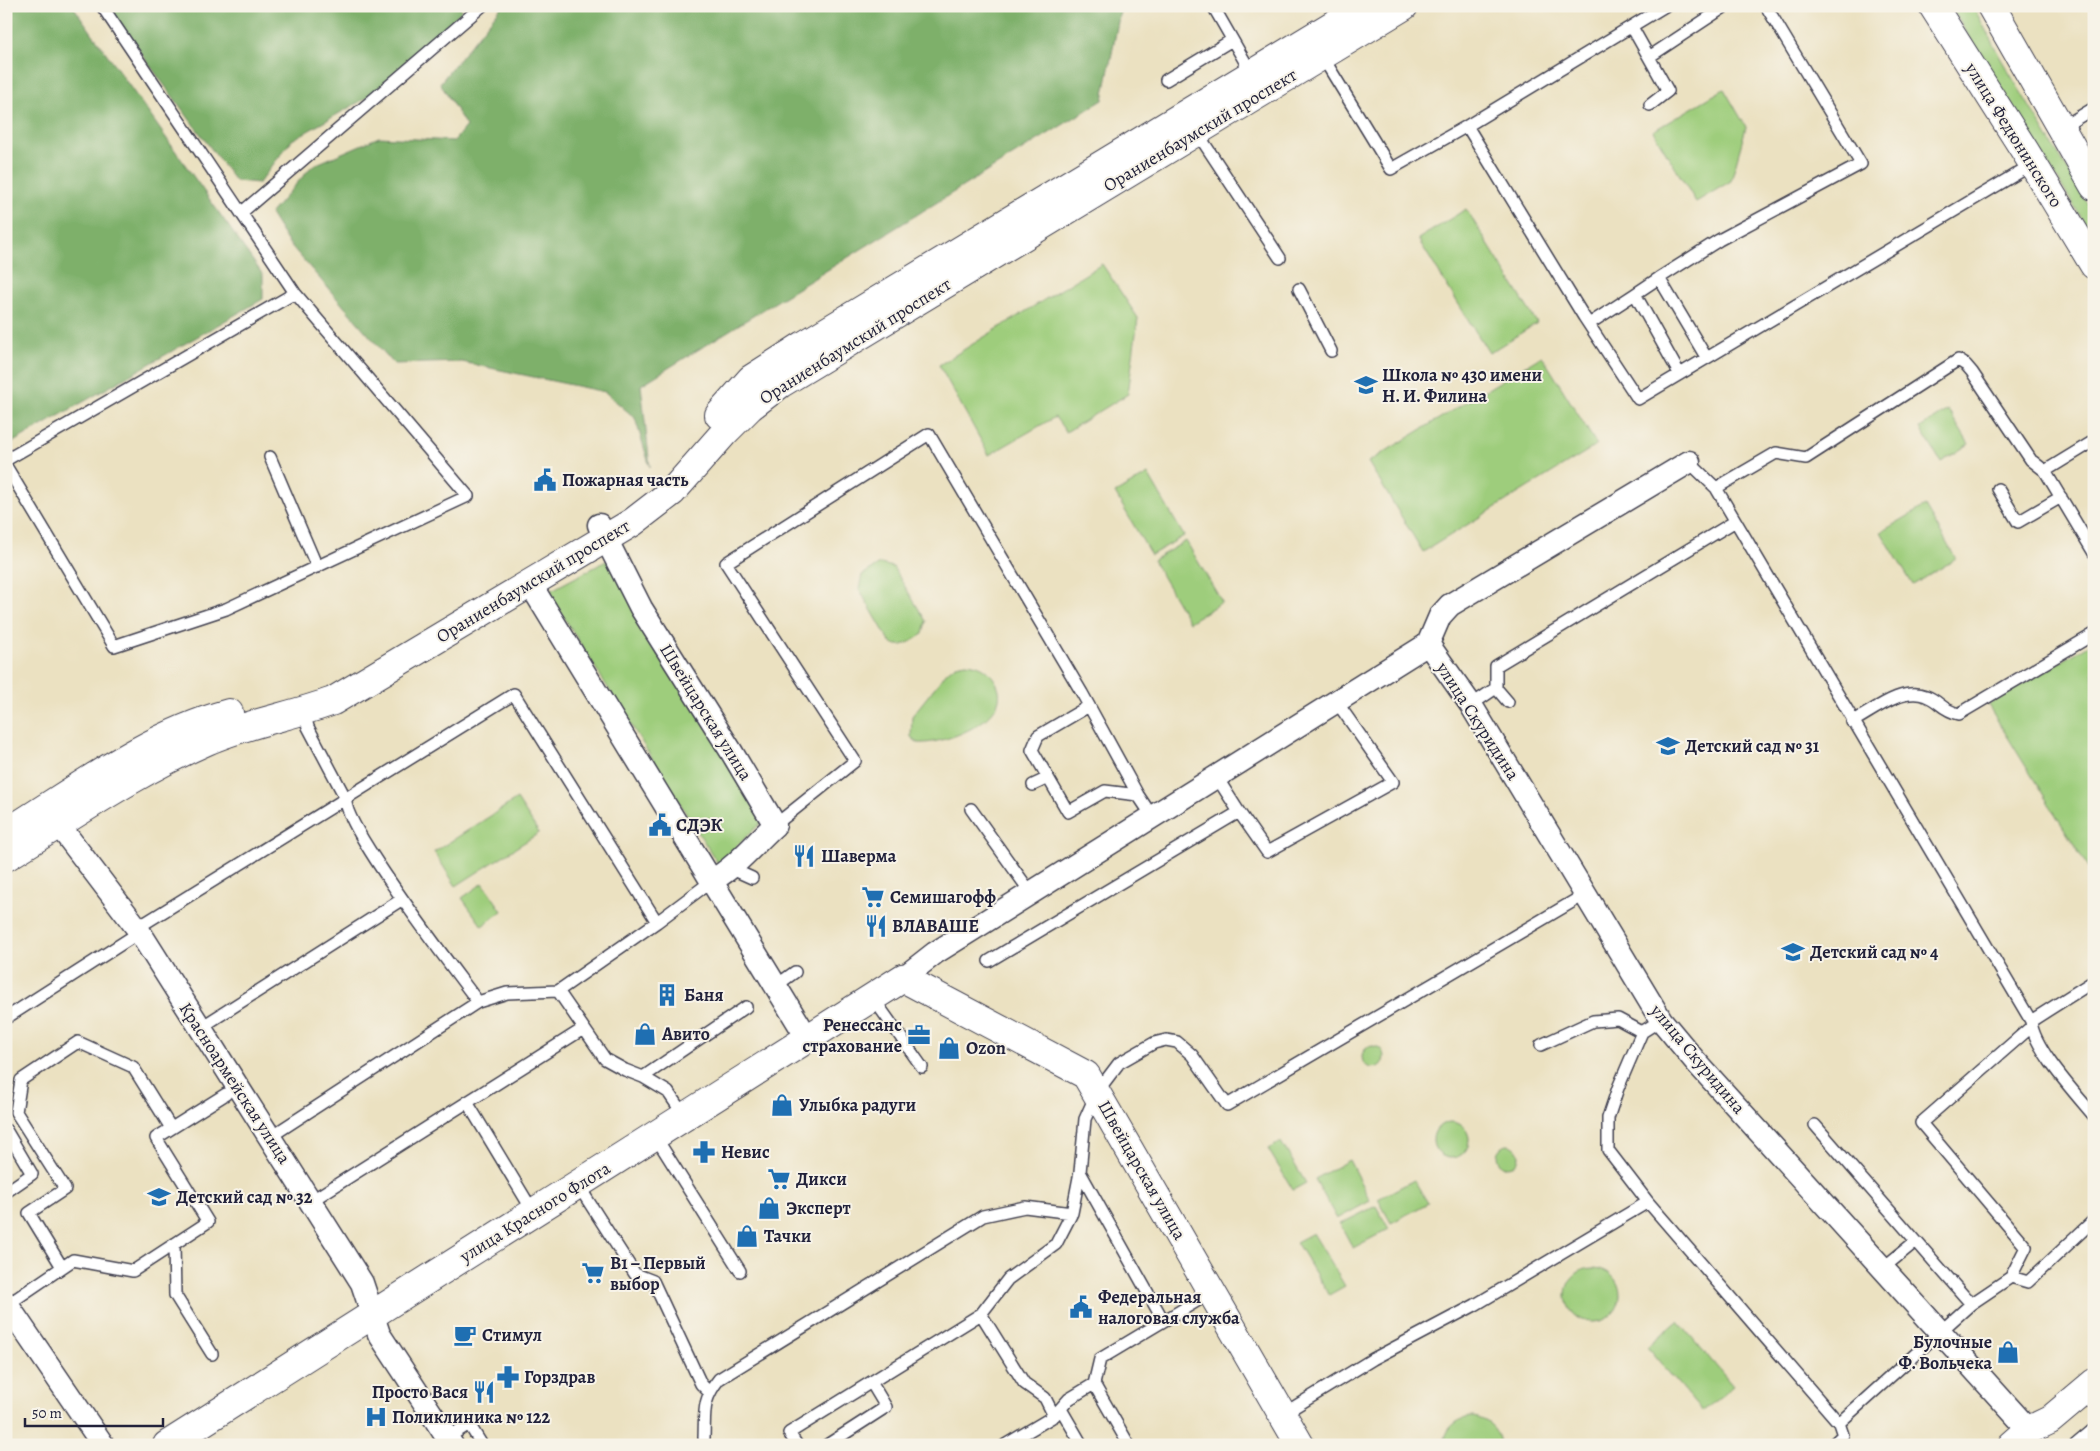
<svg xmlns="http://www.w3.org/2000/svg" width="2100" height="1451" font-family="Alegreya,serif">
<style>
.green{fill:#9ecd7b;stroke:#60785b}
.forest{fill:#7eb06b;stroke:#506953}
.lines{fill:none;stroke-linecap:round;stroke-linejoin:round}
.lane-casing{stroke:#403f4f;stroke-width:14}
.street-casing{stroke:#403f4f;stroke-width:25}
.secondary-casing{stroke:#403f4f;stroke-width:30}
.lane{stroke:#fff;stroke-width:11}
.street{stroke:#fff;stroke-width:22}
.secondary{stroke:#fff;stroke-width:28}
.labels{text-anchor:middle;stroke-width:4;stroke-linejoin:round;paint-order:stroke}
.street-label{font-size:18px;fill:#22223b;stroke:#f7f3e8}
.poi-label{font-size:18px;font-weight:bold;fill:#22223b;stroke:#f7f3e8;text-anchor:start}
</style>
<rect width="100%" height="100%" fill="#f7f3e8"/>
<filter id="ink" filterUnits="userSpaceOnUse"><feTurbulence type="fractalNoise" baseFrequency=".02" numOctaves="2"/><feDisplacementMap in="SourceGraphic" scale="10" xChannelSelector="R" yChannelSelector="G"/><feConvolveMatrix kernelMatrix="1 2 1 2 8 2 1 2 1" color-interpolation-filters="sRGB"/></filter>
<filter id="wash" filterUnits="userSpaceOnUse"><feTurbulence type="fractalNoise" baseFrequency=".0096" numOctaves="4" result="noise"/><feDisplacementMap in="SourceGraphic" scale="20" xChannelSelector="R" yChannelSelector="G"/><feGaussianBlur stdDeviation="1.12" result="paint"/><feColorMatrix in="noise" values="0 0 0 0 0 0 0 0 0 0 0 0 0 0 0 0 0 1.4 0 .05"/><feComposite in="paint" operator="in"/></filter>
<g filter="url(#wash)">
<rect width="100%" height="100%" fill="#ebe1c1"/>
<path class="green" d="M1950 6H1973L2001 59 2094 214V238Z
M1724 89 1746 127 1731 181 1696 202 1653 131Z
M1466 209 1537 323 1489 353 1418 239Z
M1102 264 1138 318 1128 394 1066 432 1055 417 989 455 939 365Z
M1542 356 1597 445 1423 552 1368 462Z
M1948 410 1969 444 1941 462 1920 428Z
M1148 474 1184 536 1151 555 1115 493Z
M1925 506 1956 559 1913 585 1881 532Z
M1186 541 1222 602 1189 622 1153 560Z
M610 559 763 821 718 864 548 592Z
M880 564 893 567 926 621 923 634C911 641 902 650 890 642L859 589 862 575Z
M2094 642V877L1988 705Z
M966 663C979 664 987 668 994 679 1020 716 946 745 918 743L911 737 912 716 947 672 956 665Z
M517 799 539 833 456 886 434 852Z
M483 883 502 911 482 926 462 898Z
M1362 1057a11 11 0 1 1 22 0a11 11 0 1 1-22 0Z
M1433 1140a18 18 0 1 1 36 0a18 18 0 1 1-36 0Z
M1281 1142 1306 1183 1293 1190 1268 1149Z
M1497 1156a11 11 0 1 1 22 0a11 11 0 1 1-22 0Z
M1349 1160 1370 1201 1337 1219 1315 1179Z
M1414 1180 1428 1203 1391 1223 1378 1199Z
M1376 1206 1389 1229 1353 1248 1340 1224Z
M1313 1233 1345 1286 1329 1295 1296 1242Z
M1566 1295a27 27 0 1 1 54 0a27 27 0 1 1-54 0Z
M1678 1321 1733 1386 1702 1412 1647 1347Z
M1473 1417C1488 1419 1499 1429 1500 1445H1444C1445 1428 1457 1418 1473 1417Z"/>
<path class="forest" d="M6 6H73L263 275V299L8 445Z
M106 6H460L462 11 375 93 292 140 259 183 235 181Z
M502 6H1121L1103 100 641 385 650 467 635 418 605 392 462 362 394 364 287 241 270 214 312 166 379 137 454 141 466 126 440 83Z"/>
</g>
<g filter="url(#ink)">
<g class="lines">
<defs>
<path id="lane" d="M1213 6 1252 74
M1632 27 1668 91 1650 105
M1322 56 1391 169 1467 126 1584 317 1638 399 2033 164
M1649 57 1726 6
M1166 80 1232 40
M1467 126 1665 6
M2061 128 2094 108
M1196 131 1280 258
M241 213 482 6
M1299 289 1331 351
M1635 294 1659 278
M1589 324 1635 294 1679 373
M1706 357 1659 278 1719 240 1861 164 1766 6
M270 457 317 567
M6 460 295 293
M1689 462 1716 488 2031 1021C2033 1048 2076 1094 2094 1116
M6 466 114 646 226 609 468 496 295 293 102 6
M2045 471 2094 441
M1716 488 1776 453 1806 458 1958 360 1966 365 1972 372 2031 460 2045 471 2094 553
M1998 489 2018 522 2061 497
M1496 688 1508 702
M1471 705 1496 688V666L1734 522
M1089 706 1038 736 1032 750 1068 812 1105 791 1138 795
M304 712 308 727 346 799C342 825 456 972 478 1002L507 993 558 991 605 1059 625 1070 643 1077 668 1092 685 1117
M1852 722C1873 711 1902 686 1926 696 1940 701 1941 710 1959 714L2094 634
M1033 785 1048 778
M971 809 1031 893
M1239 812 1267 852 1393 782 1336 701
M775 825 855 761 726 563 929 434 1082 693 1138 795 1152 816
M732 869 752 878
M137 928 514 694 657 922
M989 961 1239 812 1216 776
M777 985 795 972
M558 991 657 922 713 880
M873 998 922 1067
M6 1018 140 932
M2031 1021 2094 981
M200 1028 401 900
M1541 1045 1593 1021 1618 1019 1642 1032
M643 1077 746 1007
M467 1102 534 1213
M1815 1125 1971 1304
M6 1130 32 1174 6 1192
M655 1136 740 1271
M270 1137 478 1002
M1080 1172 1163 1320
M578 1185 635 1274 653 1281 701 1384 709 1392
M311 1201 583 1029
M1648 1202 1839 1423
M174 1244 175 1295 212 1354
M62 1267 29 1213 65 1189 16 1112 21 1080 78 1042 133 1067 171 1128
M1883 1268 1916 1241
M2011 1277 2026 1247 1921 1123 2031 1027
M7 1305 73 1260 133 1271 208 1222 156 1138 226 1094
M1094 1384 1069 1399 1054 1416 1045 1398 1024 1383 981 1314 1008 1279 1056 1244 1072 1213 1080 1172 1085 1119 1097 1092 1119 1063 1154 1043 1166 1040 1177 1042 1192 1055 1227 1105 1584 895
M1061 1409 1082 1445
M1283 1414 1373 1359 1475 1305 1648 1202 1608 1150V1118L1618 1088 1642 1032 1661 1020
M447 1438 469 1424 482 1445
M704 1438C705 1412 702 1400 719 1379L983 1216 1025 1207 1072 1213
M797 1445 789 1433 981 1314
M827 1445 886 1407 871 1382
M1005 1445 1054 1416
M1129 1445 1094 1384 1100 1359 1212 1292
M1832 1445 1843 1435 1839 1423 1971 1304 2011 1277 2028 1282 2094 1220
M2075 1445 2094 1429"/>
<path id="street" d="M599 525 641 608 731 751 775 825C754 844 737 866 713 880
M529 582 808 1039
M1428 644 1471 705 1661 1020 1696 1062 2029 1430
M48 811 137 928 362 1283 379 1334 452 1445
M903 978 935 953 1428 644 1440 616 1450 605 1689 462
M6 1303 103 1445"/>
<path id="secondary" d="M1933 6 2025 151 2094 265
M1991 6 2094 186
M719 415 751 379 804 345 1364 6
M6 833C77 789 148 735 229 713
M6 857C72 817 136 772 207 741 247 723 292 716 333 701L633 522 672 492 724 433 750 407 780 384 1404 6
M167 1445 903 978 1086 1075 1300 1445
M2012 1445 2029 1430 2050 1420 2094 1383"/>
</defs>
<use href="#lane" class="lane-casing"/>
<use href="#street" class="street-casing"/>
<use href="#secondary" class="secondary-casing"/>
<use href="#lane" class="lane"/>
<use href="#street" class="street"/>
<use href="#secondary" class="secondary"/>
</g>
</g>
<defs>
<symbol id="school-bare" viewBox="-9 -9 18 18"><path d="M0-5L7-2L0 1L-7-2ZM-4 1L0 2.5L4 1V4Q0 6-4 4Z" fill="#1f6fb2" stroke="#f7f3e8" stroke-width="2.5" paint-order="stroke"/></symbol>
<symbol id="civic-bare" viewBox="-9 -9 18 18"><path d="M-.6-6.5H3V-4.5H.6V-3L4-1V1h2V6H-6V1h2V-1L-.6-3ZM-1.2 2.5V6h2.4V2.5Z" fill="#1f6fb2" stroke="#f7f3e8" stroke-width="2.5" paint-order="stroke"/></symbol>
<symbol id="restaurant-bare" viewBox="-9 -9 18 18"><path d="M-5-6h1v4h1v-4h1v4h1v-4h1v5L-1.5 .5V6h-2V.5L-5-1ZM5-6V6H3V1.5H1.5Q1.5-4 5-6Z" fill="#1f6fb2" stroke="#f7f3e8" stroke-width="2.5" paint-order="stroke"/></symbol>
<symbol id="supermarket-bare" viewBox="-9 -9 18 18"><path d="M-6-5.5h2.5l.6 2H6L4.5 2H-2.5L-4.4-4H-6ZM-1.5 3.2a1.3 1.3 0 1 0 .1 0ZM3 3.2a1.3 1.3 0 1 0 .1 0Z" fill="#1f6fb2" stroke="#f7f3e8" stroke-width="2.5" paint-order="stroke"/></symbol>
<symbol id="building-bare" viewBox="-9 -9 18 18"><path d="M-4-6H4V6H1V3H-1V6H-4ZM-2.5-4.3h1.7v1.8h-1.7ZM.8-4.3h1.7v1.8H.8ZM-2.5-1h1.7V.8h-1.7ZM.8-1h1.7V.8H.8Z" fill="#1f6fb2" stroke="#f7f3e8" stroke-width="2.5" paint-order="stroke"/></symbol>
<symbol id="shop-bare" viewBox="-9 -9 18 18"><path d="M-5-2.5h2.3a2.7 3.5 0 0 1 5.4 0H5L5.5 6h-11ZM-1.5-2.5h3a1.5 2.3 0 0 0-3 0Z" fill="#1f6fb2" stroke="#f7f3e8" stroke-width="2.5" paint-order="stroke"/></symbol>
<symbol id="office-bare" viewBox="-9 -9 18 18"><path d="M-6-3h4V-5.5h4V-3h4V5H-6ZM-1-4.5V-3h2v-1.5ZM-6 0V1H6V0Z" fill="#1f6fb2" stroke="#f7f3e8" stroke-width="2.5" paint-order="stroke"/></symbol>
<symbol id="pharmacy-bare" viewBox="-9 -9 18 18"><path d="M-2-6h4v4h4v4h-4v4h-4v-4h-4v-4h4Z" fill="#1f6fb2" stroke="#f7f3e8" stroke-width="2.5" paint-order="stroke"/></symbol>
<symbol id="cafe-bare" viewBox="-9 -9 18 18"><path d="M-5.5-4.5H6V0H3Q3 3.5 0 3.5H-2.5Q-5.5 3.5-5.5 0ZM3-3.2v2h1.7v-2ZM-6 4.5H4V6H-6Z" fill="#1f6fb2" stroke="#f7f3e8" stroke-width="2.5" paint-order="stroke"/></symbol>
<symbol id="hospital-bare" viewBox="-9 -9 18 18"><path d="M-5-5h3v3.5h4V-5h3V5h-3V1.5h-4V5h-3Z" fill="#1f6fb2" stroke="#f7f3e8" stroke-width="2.5" paint-order="stroke"/></symbol>
</defs>
<g fill-rule="evenodd">
<use href="#school-bare" x="1350" y="369" width="32" height="32"/>
<use href="#civic-bare" x="529" y="464" width="32" height="32"/>
<use href="#school-bare" x="1652" y="730" width="32" height="32"/>
<use href="#civic-bare" x="644" y="809" width="32" height="32"/>
<use href="#restaurant-bare" x="788" y="840" width="32" height="32"/>
<use href="#supermarket-bare" x="857" y="881" width="32" height="32"/>
<use href="#restaurant-bare" x="860" y="910" width="32" height="32"/>
<use href="#school-bare" x="1777" y="936" width="32" height="32"/>
<use href="#building-bare" x="651" y="979" width="32" height="32"/>
<use href="#shop-bare" x="629" y="1018" width="32" height="32"/>
<use href="#office-bare" x="903" y="1019" width="32" height="32"/>
<use href="#shop-bare" x="933" y="1032" width="32" height="32"/>
<use href="#shop-bare" x="766" y="1089" width="32" height="32"/>
<use href="#pharmacy-bare" x="688" y="1136" width="32" height="32"/>
<use href="#supermarket-bare" x="763" y="1163" width="32" height="32"/>
<use href="#school-bare" x="143" y="1181" width="32" height="32"/>
<use href="#shop-bare" x="753" y="1192" width="32" height="32"/>
<use href="#shop-bare" x="731" y="1220" width="32" height="32"/>
<use href="#supermarket-bare" x="577" y="1257" width="32" height="32"/>
<use href="#civic-bare" x="1065" y="1291" width="32" height="32"/>
<use href="#cafe-bare" x="449" y="1319" width="32" height="32"/>
<use href="#shop-bare" x="1992" y="1336" width="32" height="32"/>
<use href="#pharmacy-bare" x="492" y="1361" width="32" height="32"/>
<use href="#restaurant-bare" x="468" y="1376" width="32" height="32"/>
<use href="#hospital-bare" x="360" y="1401" width="32" height="32"/>
</g>
<g class="labels">
<g class="street-label">
<text transform="translate(1200 130) rotate(-31)" y="6">Ораниенбаумский проспект</text>
<text transform="translate(2014 135) rotate(58)" y="6">улица Федюнинского</text>
<text transform="translate(855 341) rotate(-32)" y="6">Ораниенбаумский проспект</text>
<text transform="translate(533 581) rotate(-31)" y="6">Ораниенбаумский проспект</text>
<text transform="translate(706 712) rotate(58)" y="6">Швейцарская улица</text>
<text transform="translate(1478 721) rotate(57)" y="6">улица Скуридина</text>
<text transform="translate(1698 1059) rotate(50)" y="6">улица Скуридина</text>
<text transform="translate(235 1083) rotate(57)" y="6">Красноармейская улица</text>
<text transform="translate(1142 1170) rotate(60)" y="6">Швейцарская улица</text>
<text transform="translate(535 1212) rotate(-32)" y="6">улица Красного Флота</text>
</g>
<g class="poi-label">
<text x="1382" y="381">Школа № 430 имени<tspan x="1382" dy="21">Н. И. Филина</tspan></text>
<text x="562" y="486">Пожарная часть</text>
<text x="1685" y="752">Детский сад № 31</text>
<text x="676" y="831">СДЭК</text>
<text x="821" y="862">Шаверма</text>
<text x="890" y="903">Семишагофф</text>
<text x="892" y="932">ВЛАВАШЕ</text>
<text x="1810" y="958">Детский сад № 4</text>
<text x="684" y="1001">Баня</text>
<text x="902" y="1031" text-anchor="end">Ренессанс<tspan x="902" dy="21">страхование</tspan></text>
<text x="662" y="1040">Авито</text>
<text x="966" y="1054">Ozon</text>
<text x="799" y="1111">Улыбка радуги</text>
<text x="721" y="1158">Невис</text>
<text x="796" y="1185">Дикси</text>
<text x="176" y="1203">Детский сад № 32</text>
<text x="786" y="1214">Эксперт</text>
<text x="764" y="1242">Тачки</text>
<text x="610" y="1269">В1 – Первый<tspan x="610" dy="21">выбор</tspan></text>
<text x="1098" y="1303">Федеральная<tspan x="1098" dy="21">налоговая служба</tspan></text>
<text x="482" y="1341">Стимул</text>
<text x="1992" y="1348" text-anchor="end">Булочные<tspan x="1992" dy="21">Ф. Вольчека</tspan></text>
<text x="524" y="1383">Горздрав</text>
<text x="468" y="1398" text-anchor="end">Просто Вася</text>
<text x="392" y="1423">Поликлиника № 122</text>
</g>
</g>
<rect width="2100" height="1451" fill="none" stroke="#f7f3e8" stroke-width="25"/>
<path d="M25 1418v8h138v-8" fill="none" stroke="#22223b" stroke-width="2.5"/>
<text x="32" y="1418" font-size="15" fill="#22223b" stroke="#f7f3e8" stroke-width="4" paint-order="stroke">50 m</text>
</svg>
